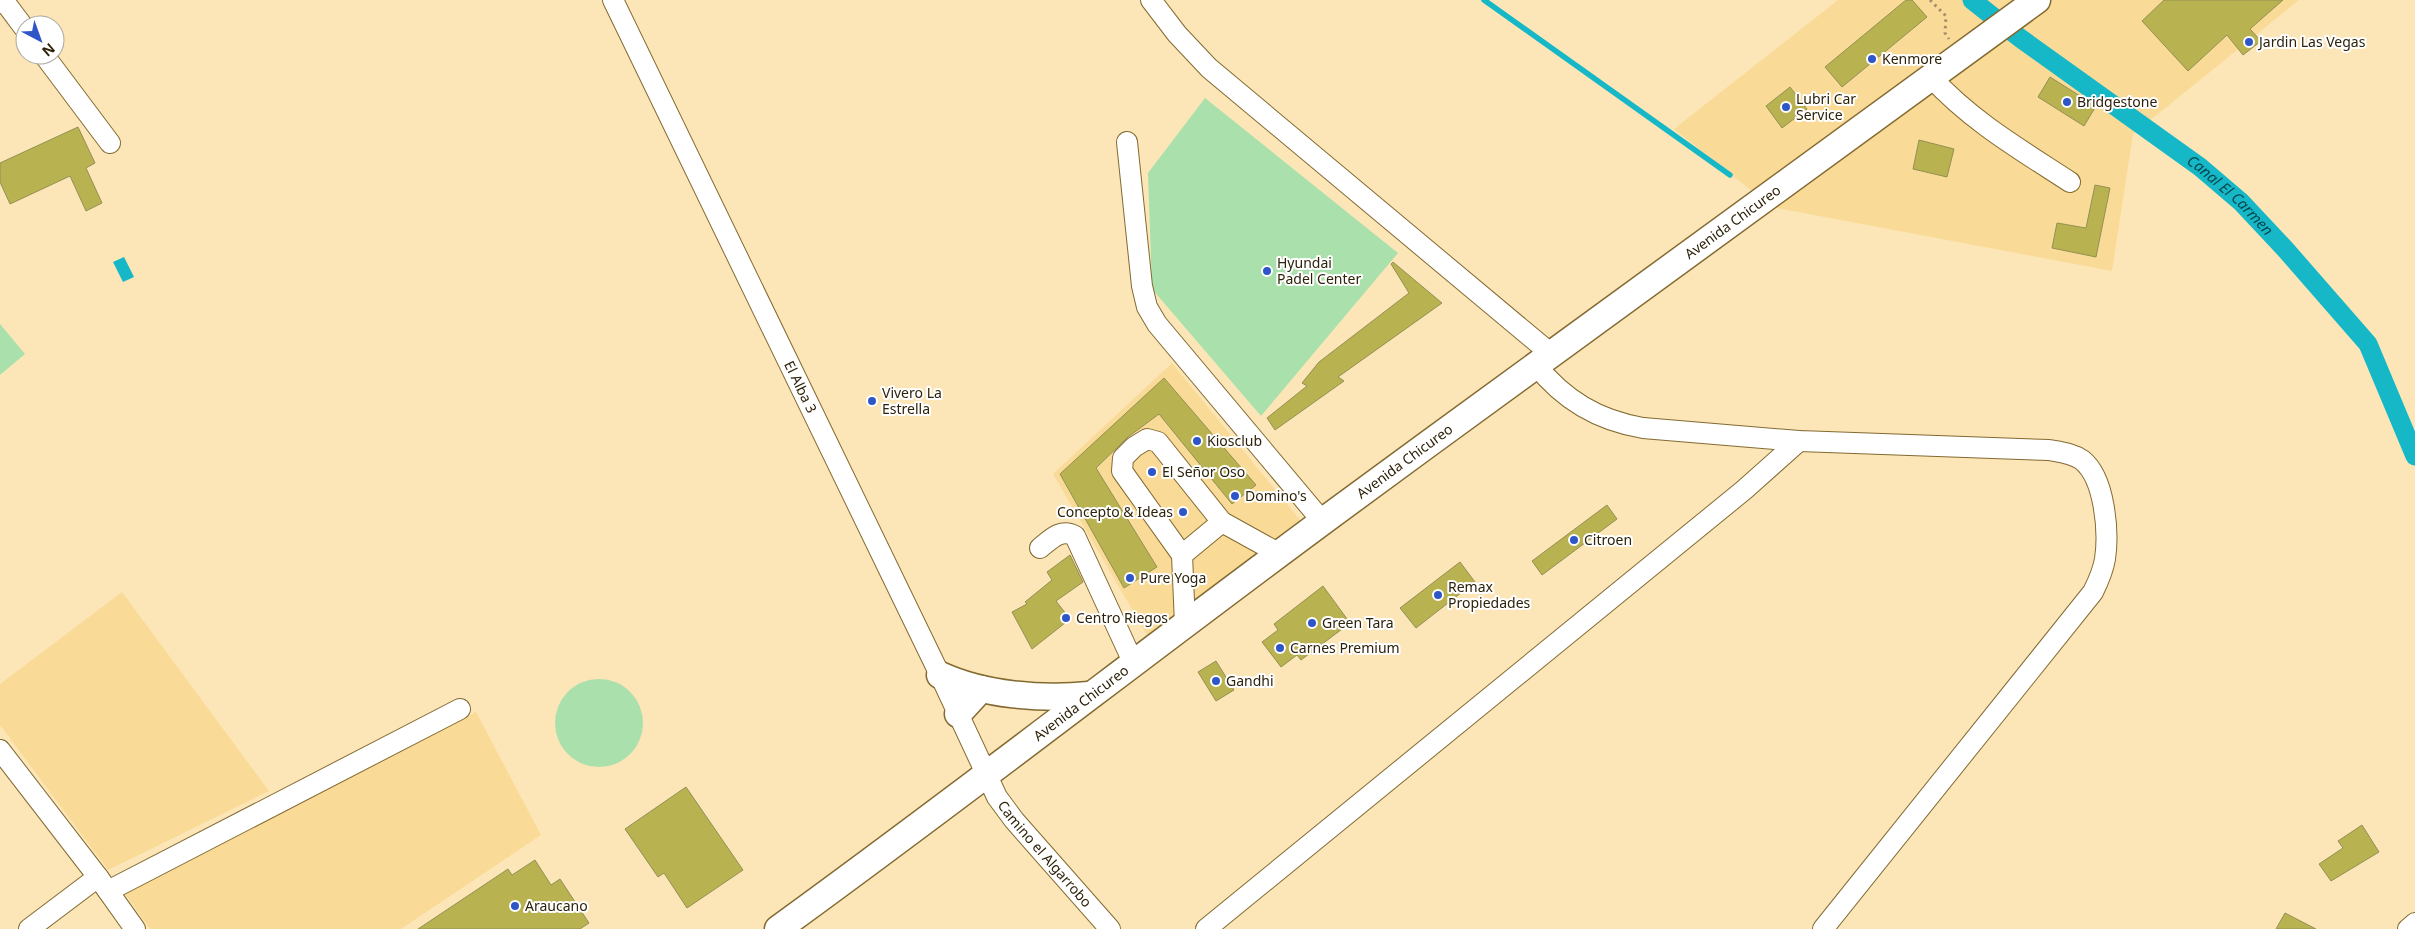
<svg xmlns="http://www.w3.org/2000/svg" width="2415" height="929" font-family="'Noto Sans',sans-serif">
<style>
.built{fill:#fada97}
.green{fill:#aae0ab}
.water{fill:#16b8c7}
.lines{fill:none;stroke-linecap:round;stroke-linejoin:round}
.stream{stroke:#16b8c7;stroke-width:5.5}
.canal{stroke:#16b8c7;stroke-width:19}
.building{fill:#b9b251;stroke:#949054}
.minor-casing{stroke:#836a31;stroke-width:22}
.major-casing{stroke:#836a31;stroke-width:29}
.path{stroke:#a1906b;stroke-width:3;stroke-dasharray:2.5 4;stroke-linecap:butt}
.minor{stroke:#fff;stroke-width:20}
.major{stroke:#fff;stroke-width:26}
.poi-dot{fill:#2e56c6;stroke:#fff;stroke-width:2}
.labels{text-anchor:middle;stroke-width:4;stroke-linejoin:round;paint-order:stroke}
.poi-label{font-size:14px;fill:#2d220a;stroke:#fff;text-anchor:start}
.street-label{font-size:14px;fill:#2d220a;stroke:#fff}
.water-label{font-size:15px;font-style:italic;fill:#04464c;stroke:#fff}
</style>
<rect width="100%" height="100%" fill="#fce6b7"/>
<path class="built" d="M1838 0H2299L2133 134 2112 271 1772 207 1674 129Z
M1172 363 1300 520 1150 640 1053 474Z
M122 592 269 791 108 870 0 725V684Z
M476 712 541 835 401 929H150L125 894Z"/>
<path class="green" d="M1205 98 1398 253 1261 416 1152 289 1148 173Z
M0 324 25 354 0 375Z
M555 723a44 44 0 1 1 88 0a44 44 0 1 1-88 0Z"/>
<path class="water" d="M124 257 134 277 123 282 113 262Z"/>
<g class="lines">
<path class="stream" d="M1484 0 1730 175"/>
<path class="canal" id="s1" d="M1972 0 2020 38 2200 167 2241 202 2286 250 2368 344 2415 456"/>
</g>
<path class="building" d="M1906 0H1912L1927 17 1842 87 1825 67Z
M2164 0H2283L2250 29 2261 41 2243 55 2227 35 2188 71 2142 21Z
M2050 77 2096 106 2084 126 2038 97Z
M1790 87 1807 109 1782 128 1766 106Z
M78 127 95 163 86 168 102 203 86 211 70 176 10 204 0 182V163Z
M1919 140 1954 149 1947 177 1913 169Z
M2095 185 2110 188 2096 257 2052 248 2057 223 2086 228Z
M1393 262 1442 303 1338 377 1344 381 1275 430 1267 418 1307 386 1302 383 1319 362 1409 293 1391 264Z
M1164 378 1256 485 1232 504 1159 414 1128 437 1096 468 1157 567 1124 588 1060 474Z
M1607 505 1617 519 1542 575 1532 561Z
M1070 555 1083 582 1056 601 1070 619 1032 649 1012 612 1027 604 1025 602 1052 580 1047 572Z
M1460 562 1475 582 1416 628 1400 608Z
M1323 586 1350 623 1301 660 1297 655 1281 667 1262 642 1278 630 1274 624Z
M1216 661 1234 690 1216 701 1198 672Z
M686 787 743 870 687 908 664 873 658 877 625 829Z
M2362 825 2379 852 2331 881 2319 864 2343 848 2338 841Z
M535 860 551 885 560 879 589 923 580 929H418L508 869 512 875Z
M2285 913 2316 929H2276Z"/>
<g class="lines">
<defs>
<g id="minor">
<path id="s2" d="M613 0 940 675 997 797 1014 820 1110 929"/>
<path d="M1151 0 1177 34 1209 68 1550 353"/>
<path d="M4 1 25 29"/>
<path d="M44 55 110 143"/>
<path d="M1931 77C1971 121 2021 150 2070 182"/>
<path d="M1127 142 1142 286 1147 307 1157 324 1323 522"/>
<path d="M1535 364C1564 400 1597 420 1643 428L1799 441 2049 450C2060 452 2072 453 2082 460 2105 478 2109 532 2105 559 2103 571 2098 582 2093 592L1823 929"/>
<path d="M1040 548C1051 539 1061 528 1075 536L1133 662"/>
<path d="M1182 555 1222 522"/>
<path d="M1185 624 1182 555 1122 471 1123 458 1134 447 1147 439 1158 442 1222 522 1280 554"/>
<path d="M0 750 98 877 135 929"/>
<path d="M108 891 460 709"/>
<path d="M29 929 98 877"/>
<path d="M1206 929 1744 490 1799 441"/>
<path d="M2408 929 2415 923"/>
</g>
<g id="major">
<path d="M940 675C983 695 1043 700 1089 695"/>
<path d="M958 714 981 689"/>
<path id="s3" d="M778 929C963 795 1142 655 1326 519 1562 345 1800 174 2037 0"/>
</g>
</defs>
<use href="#minor" class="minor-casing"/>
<use href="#major" class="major-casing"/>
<path class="path" d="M1930 0 1946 16 1945 33 1949 39"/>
<use href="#minor" class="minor"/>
<use href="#major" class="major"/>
</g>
<g class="poi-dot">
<circle cx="2249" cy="42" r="5"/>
<circle cx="1872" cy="59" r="5"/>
<circle cx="2067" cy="102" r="5"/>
<circle cx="1786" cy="107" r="5"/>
<circle cx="1267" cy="271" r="5"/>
<circle cx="872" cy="401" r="5"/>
<circle cx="1197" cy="441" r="5"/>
<circle cx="1152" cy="472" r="5"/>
<circle cx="1235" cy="496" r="5"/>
<circle cx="1183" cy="512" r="5"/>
<circle cx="1574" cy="540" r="5"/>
<circle cx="1130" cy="578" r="5"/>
<circle cx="1438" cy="595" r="5"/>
<circle cx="1066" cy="618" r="5"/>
<circle cx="1312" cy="623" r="5"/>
<circle cx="1280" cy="648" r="5"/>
<circle cx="1216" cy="681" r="5"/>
<circle cx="515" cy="906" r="5"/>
</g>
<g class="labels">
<g class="poi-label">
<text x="2259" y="47">Jardin Las Vegas</text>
<text x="1882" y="64">Kenmore</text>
<text x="1796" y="104">Lubri Car<tspan x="1796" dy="16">Service</tspan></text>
<text x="2077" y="107">Bridgestone</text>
<text x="1277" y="268">Hyundai<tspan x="1277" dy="16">Padel Center</tspan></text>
<text x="882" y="398">Vivero La<tspan x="882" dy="16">Estrella</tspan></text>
<text x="1207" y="446">Kiosclub</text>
<text x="1162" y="477">El Señor Oso</text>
<text x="1245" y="501">Domino's</text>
<text x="1173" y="517" text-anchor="end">Concepto &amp; Ideas</text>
<text x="1584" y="545">Citroen</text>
<text x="1140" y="583">Pure Yoga</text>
<text x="1448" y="592">Remax<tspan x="1448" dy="16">Propiedades</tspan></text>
<text x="1076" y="623">Centro Riegos</text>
<text x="1322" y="628">Green Tara</text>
<text x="1290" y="653">Carnes Premium</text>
<text x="1226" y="686">Gandhi</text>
<text x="525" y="911">Araucano</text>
</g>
<g class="street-label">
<text dy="5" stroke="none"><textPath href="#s3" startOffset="1188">Avenida Chicureo</textPath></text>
<text dy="5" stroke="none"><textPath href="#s2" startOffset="430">El Alba 3</textPath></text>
<text dy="5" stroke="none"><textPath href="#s3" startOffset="782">Avenida Chicureo</textPath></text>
<text dy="5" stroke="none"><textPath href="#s3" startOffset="378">Avenida Chicureo</textPath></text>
<text dy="5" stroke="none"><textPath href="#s2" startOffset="959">Camino el Algarrobo</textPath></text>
</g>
<g class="water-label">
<text dy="5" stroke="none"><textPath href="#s1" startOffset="324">Canal El Carmen</textPath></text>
</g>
</g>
<g transform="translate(40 40) rotate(139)"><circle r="24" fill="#ffffff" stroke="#aba79d"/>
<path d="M0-4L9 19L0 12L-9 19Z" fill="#2e56c6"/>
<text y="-8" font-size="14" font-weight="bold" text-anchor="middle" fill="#2d220a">N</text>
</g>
</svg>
